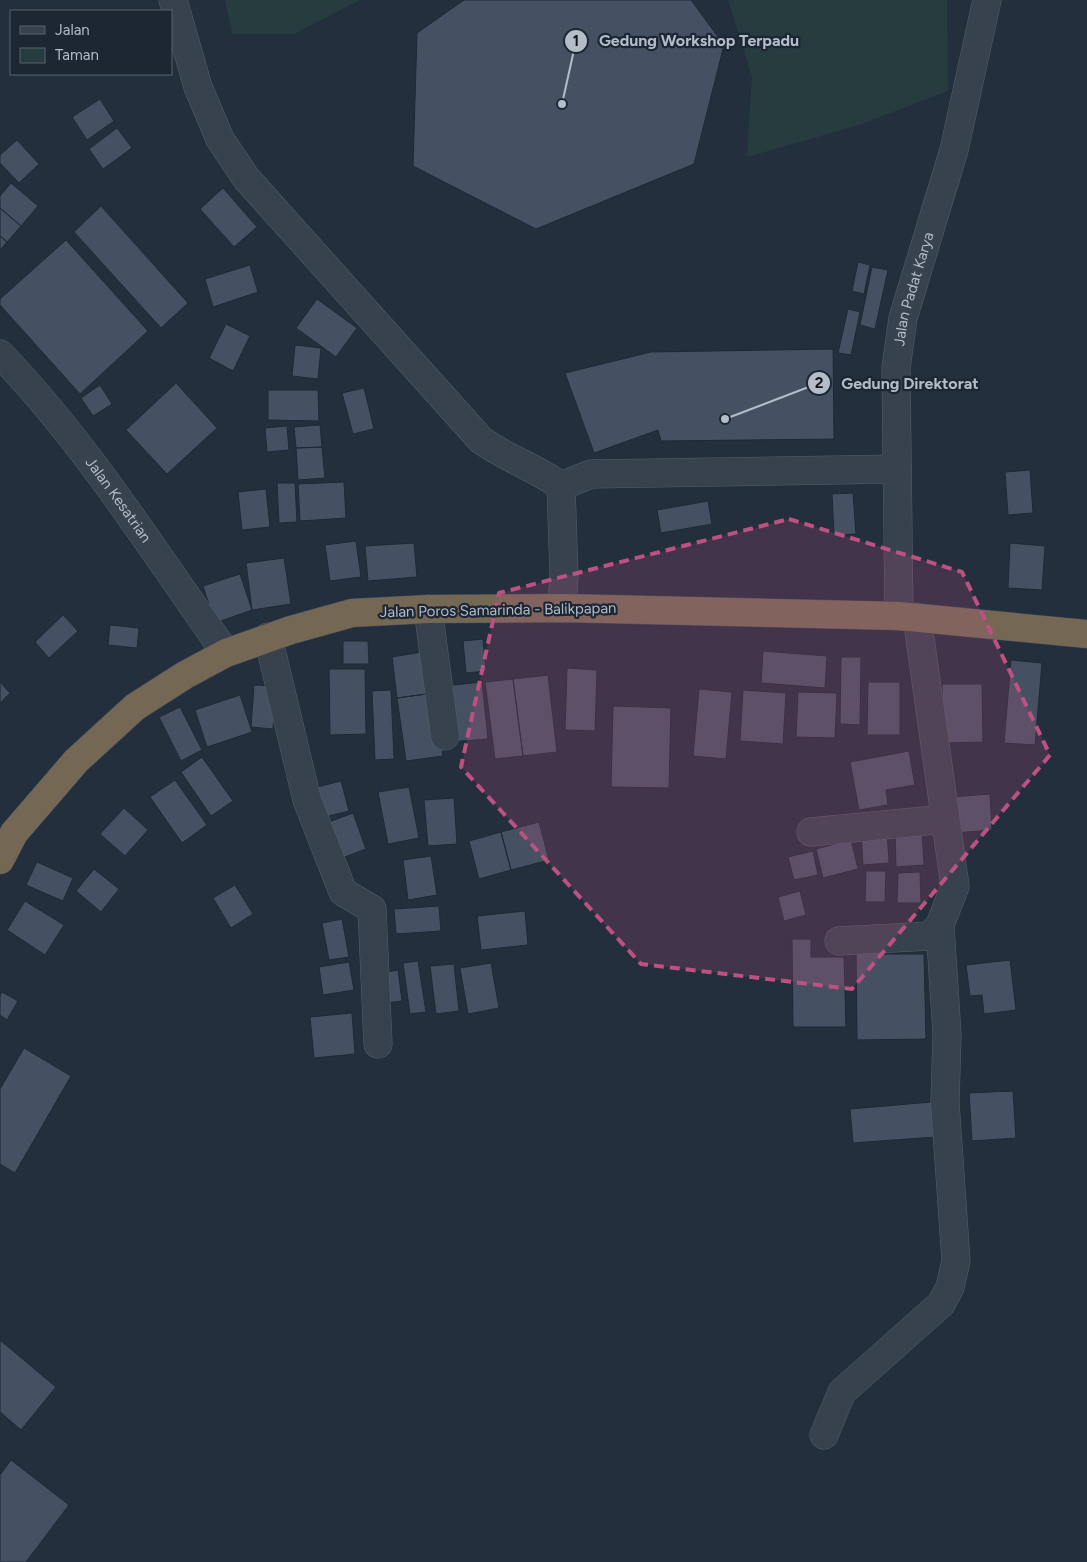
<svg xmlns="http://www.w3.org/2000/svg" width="1087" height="1562" font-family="Figtree,sans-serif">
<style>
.green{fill:#263c3f}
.building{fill:#455162;stroke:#1f2835}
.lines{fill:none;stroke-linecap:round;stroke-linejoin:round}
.minor-casing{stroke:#565f6c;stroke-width:29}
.highway-casing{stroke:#434c59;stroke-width:29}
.minor{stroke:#38414e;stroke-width:28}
.highway{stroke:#746855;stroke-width:28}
.marked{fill:#bd5182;fill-opacity:0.2;stroke:#bd5182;stroke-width:4;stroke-dasharray:10 6;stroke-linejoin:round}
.labels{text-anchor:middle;stroke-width:4.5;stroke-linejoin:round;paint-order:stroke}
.street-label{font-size:15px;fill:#b4bcc9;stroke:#1d2633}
.leader{fill:none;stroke:#b4bcc9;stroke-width:2}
.callout-dot{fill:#b4bcc9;stroke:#1d2633;stroke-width:2}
.mark-label{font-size:15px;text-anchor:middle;font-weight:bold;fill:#111}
.callout-label{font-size:16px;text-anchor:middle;font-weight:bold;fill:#b4bcc9;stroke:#1d2633;stroke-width:4.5;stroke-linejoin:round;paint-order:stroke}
</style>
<rect width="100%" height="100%" fill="#242f3e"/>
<path class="green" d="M225 0H360L294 34H232Z
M728 0H947L948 91 859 125 747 157 752 77Z"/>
<path class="building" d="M464 0H691L724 45 694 164 536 229 413 166 417 33Z
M100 99 114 121 87 140 72 117Z
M117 128 132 148 103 169 89 149Z
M17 140 39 164 19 183 0 163V155Z
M11 183 38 206 21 226 0 208V196Z
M223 188 257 227 234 247 200 209Z
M101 206 188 303 161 328 74 232Z
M0 208 21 226 7 242 0 236Z
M0 236 7 242 0 250Z
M66 240 148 331 80 394 0 305V299Z
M858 262 870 265 864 294 852 291Z
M250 265 258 292 213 307 205 279Z
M872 267 888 270 875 329 860 325Z
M317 299 357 328 336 357 296 328Z
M848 309 860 312 851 355 838 353Z
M226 324 250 336 233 371 209 358Z
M295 345 321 348 318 379 292 376Z
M833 349 834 439 661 441 658 430 594 453 565 373 651 352Z
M176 383 217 428 167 474 126 430Z
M100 385 112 404 93 416 81 398Z
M364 388 374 429 353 434 342 393Z
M268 390H318L319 421 268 420Z
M320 425 322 447 296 448 294 427Z
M287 426 289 450 267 452 265 428Z
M322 447 325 478 298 480 296 448Z
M1030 470 1033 513 1008 515 1005 472Z
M344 482 346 518 300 521 298 484Z
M277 483H295L297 522 279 523Z
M266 489 270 527 242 530 238 492Z
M853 493 856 534 834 535 832 494Z
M708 501 712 524 661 533 657 510Z
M356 541 361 577 330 581 325 545Z
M414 543 417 577 368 581 365 546Z
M1010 543 1045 546 1042 590 1008 588Z
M284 558 291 604 252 610 246 563Z
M240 574 252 610 215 623 203 586Z
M63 615 78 631 49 658 35 642Z
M110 625 139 628 137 648 108 645Z
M483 639 486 671 466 673 463 641Z
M343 641H368L369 664H343Z
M428 651 434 693 397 698 392 657Z
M763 651 827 656 825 688 761 683Z
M841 657H861L860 725 840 724Z
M1011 660 1042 663 1035 745 1004 743Z
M567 668 597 670 595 731 565 730Z
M329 669H365L366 734 330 735Z
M548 675 557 752 523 756 513 679Z
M513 679 523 756 495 759 485 682Z
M0 682 10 693 0 703Z
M482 682 488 739 449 742 444 686Z
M868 682H900V735H867Z
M942 684H982L983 742 943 743Z
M254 685 276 686 273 729 251 727Z
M699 689 732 692 726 759 693 756Z
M391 690 394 759 375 760 372 691Z
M743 690 786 693 783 744 740 741Z
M798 692 837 693 835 738 796 737Z
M434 693 443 756 406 761 397 698Z
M240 695 252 732 207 747 195 710Z
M613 706 671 708 669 788 611 787Z
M180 707 202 750 181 761 159 717Z
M909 751 915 785 886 790 888 805 859 810 850 762Z
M202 757 233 801 211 816 181 772Z
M175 780 207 825 182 843 150 797Z
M341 781 349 811 317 819 309 789Z
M409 787 419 838 388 844 378 792Z
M990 794 992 830 954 833 951 797Z
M454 798 457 844 428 846 424 800Z
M124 808 148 830 125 856 100 834Z
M353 813 366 849 342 858 329 822Z
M539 822 549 860 511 870 501 832Z
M922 829 924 865 896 867 895 830Z
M887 830 889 863 863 865 861 832Z
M501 832 511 870 479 879 469 841Z
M851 840 858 869 823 878 816 849Z
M813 851 818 875 794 880 788 857Z
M431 856 437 895 408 900 403 860Z
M37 862 73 878 63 901 26 885Z
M94 869 119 889 101 912 76 891Z
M866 871H886L885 902H865Z
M920 872 921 903H897L898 873Z
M235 885 253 914 231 928 213 898Z
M800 891 806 915 784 921 778 897Z
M25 901 64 925 45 955 7 930Z
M439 906 441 931 396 934 394 909Z
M525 911 528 945 481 950 477 916Z
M342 919 349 957 329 960 322 923Z
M792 939H811V957H844L846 1027H793Z
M882 944 883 954H924L926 1039 857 1040 856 945Z
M1010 960 1016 1010 984 1014 982 995 970 996 966 965Z
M418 961 426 1012 410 1014 403 963Z
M349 962 354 990 323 995 319 967Z
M491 963 499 1008 468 1014 460 968Z
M454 964 459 1011 436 1014 430 966Z
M398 970 402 1001 385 1003 380 973Z
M2 992 18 1001 7 1020 0 1015V996Z
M352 1013 355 1054 314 1058 310 1017Z
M24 1048 71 1076 15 1173 0 1164V1089Z
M1013 1091 1016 1138 972 1141 969 1093Z
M932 1102 935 1137 853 1143 850 1109Z
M0 1340 56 1387 21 1430 0 1412Z
M11 1460 69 1505 26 1562H0V1475Z"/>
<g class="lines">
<defs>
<g id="minor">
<path d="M173 0 198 87 220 139 246 178 481 440C506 458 536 468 561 486"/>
<path id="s1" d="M0 354C86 443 154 552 226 653"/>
<path d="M561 486 591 474 897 469"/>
<path d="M561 486 564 575 562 608"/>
<path d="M428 609 445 736"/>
<path id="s2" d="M899 616 896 368 903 318 954 150 987 0"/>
<path d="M268 637 307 800 343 892 372 909 378 1044"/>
<path d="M811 832 945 819"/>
<path d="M839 941 930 936 940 925 955 886 917 617"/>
<path d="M824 1435 842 1392 941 1304 950 1287 956 1261 945 1103 947 1035 940 925"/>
</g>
<path id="highway" d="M0 860 14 833 76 761 135 707 185 675 226 653 291 630 352 613 428 609 562 608 899 616 1087 634"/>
</defs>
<use href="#minor" class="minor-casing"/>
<use href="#highway" class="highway-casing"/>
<use href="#minor" class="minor"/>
<use href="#highway" class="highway"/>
</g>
<path class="marked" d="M789 519 962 572 1050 755 852 989 641 964 461 767 499 593Z"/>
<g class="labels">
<g class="street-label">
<text dy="5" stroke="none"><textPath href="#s2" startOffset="329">Jalan Padat Karya</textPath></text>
<text dy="5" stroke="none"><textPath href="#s1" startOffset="188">Jalan Kesatrian</textPath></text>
<text transform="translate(498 610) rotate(-1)" y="5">Jalan Poros Samarinda - Balikpapan</text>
</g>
</g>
<path class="leader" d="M562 104L576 41M725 419L819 383"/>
<g class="callout-dot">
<circle cx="562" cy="104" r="5"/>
<circle cx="725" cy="419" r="5"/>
<circle cx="576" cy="41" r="12"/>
<circle cx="819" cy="383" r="12"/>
</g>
<g class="mark-label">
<text x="576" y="46">1</text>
<text x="819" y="388">2</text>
</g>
<g class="callout-label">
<text x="699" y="46">Gedung Workshop Terpadu</text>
<text x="910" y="389">Gedung Direktorat</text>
</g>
<rect x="10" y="10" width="162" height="65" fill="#1d2633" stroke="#59626f"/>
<rect x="20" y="26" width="25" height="8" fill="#38414e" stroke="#59626f"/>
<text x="55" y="35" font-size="15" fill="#b4bcc9">Jalan</text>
<rect x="20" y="48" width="25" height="15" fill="#263c3f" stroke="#59626f"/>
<text x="55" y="60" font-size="15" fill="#b4bcc9">Taman</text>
</svg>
